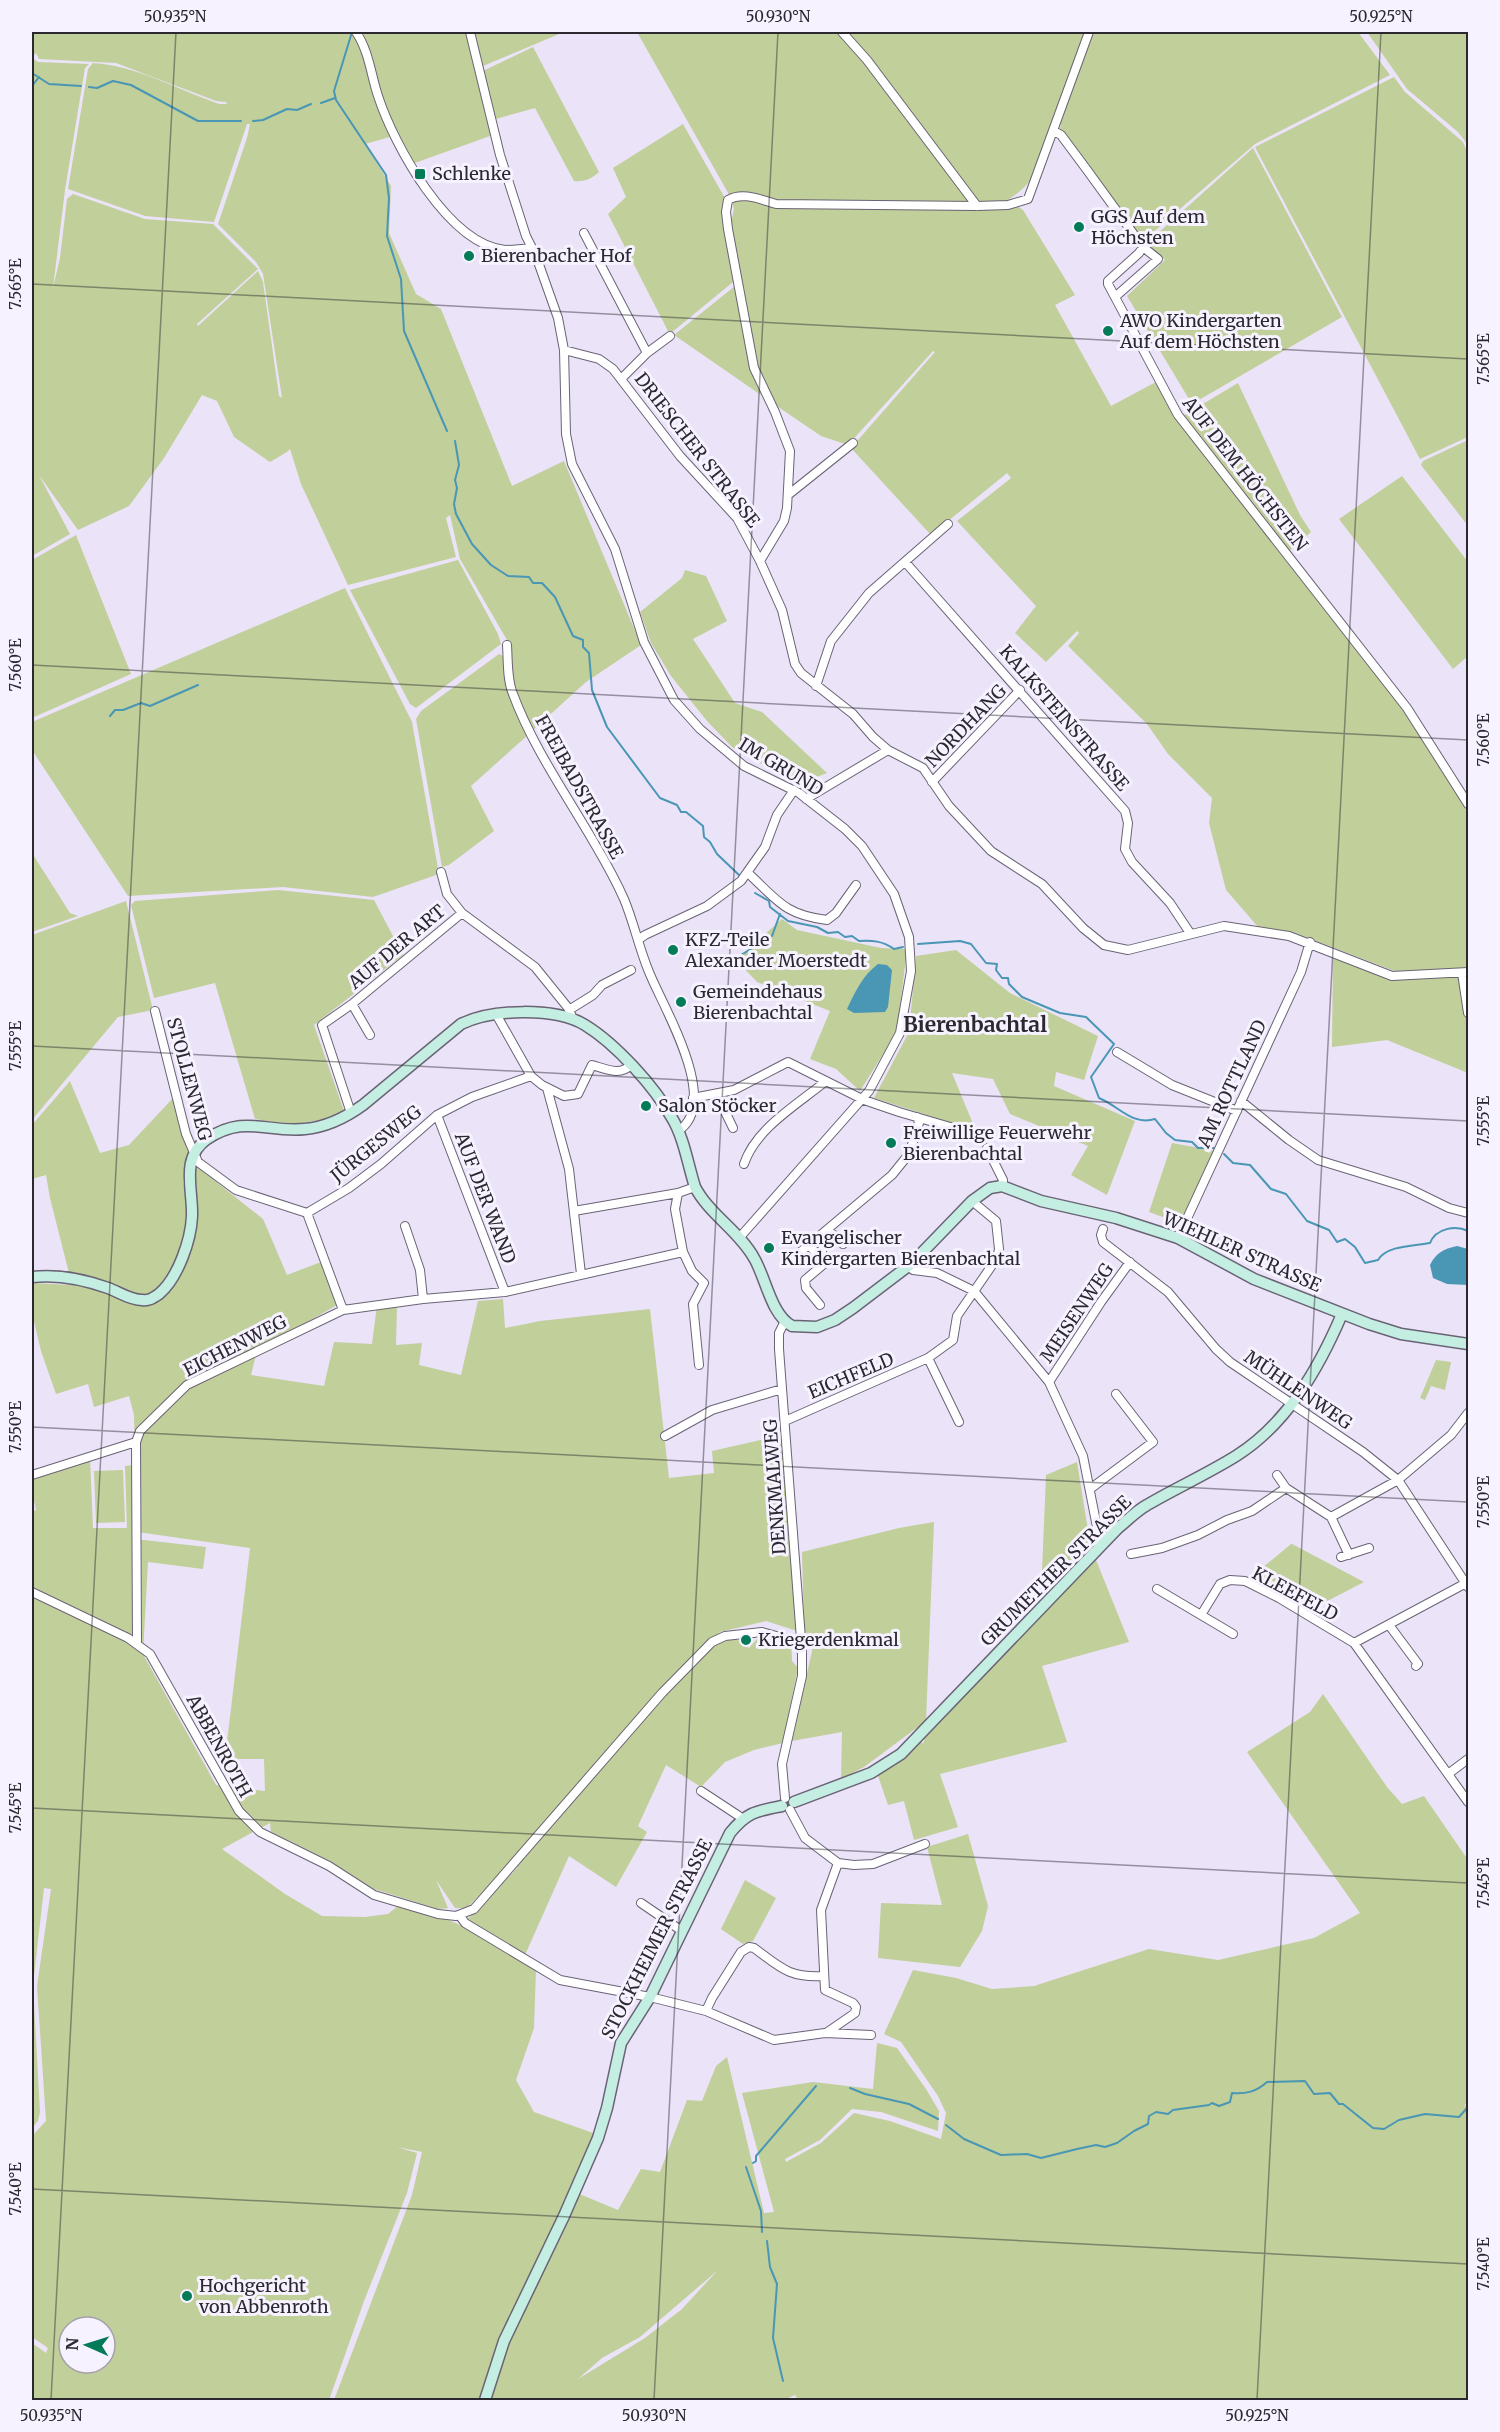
<svg xmlns="http://www.w3.org/2000/svg" width="1500" height="2432" font-family="Merriweather,serif">
<style>
.green{fill:#c1cf9a;fill-rule:evenodd}
.water{fill:#4996b5}
.lines{fill:none;stroke-linecap:round;stroke-linejoin:round}
.stream{stroke:#4996b5;stroke-width:2}
.street-casing{stroke:#6a6375;stroke-width:10}
.secondary-casing{stroke:#6a6375;stroke-width:13}
.street{stroke:#fff;stroke-width:8}
.secondary{stroke:#c4eee1;stroke-width:10}
.ticks{fill:none;stroke:#2b2830;stroke-width:1.5;stroke-opacity:0.45}
.poi-dot{fill:#047b58;stroke:#f7f2ff;stroke-width:2}
.labels{text-anchor:middle;stroke-width:6;stroke-linejoin:round;paint-order:stroke}
.poi-label{font-size:18px;fill:#2b2830;stroke:#f7f2ff;text-anchor:start}
.street-label{font-size:18px;fill:#2b2830;stroke:#f7f2ff}
.quarter-label{font-size:21px;font-weight:bold;fill:#2b2830;stroke:#f7f2ff}
.neatline{fill:none;stroke:#2b2830;stroke-width:2}
.ticks-label{font-size:15px;text-anchor:middle;fill:#2b2830}
</style>
<rect width="100%" height="100%" fill="#ebe3f8"/>
<path class="green" d="M32 32H351L358 38 373 97 394 129 383 103 363 32H466L492 132 490 136 412 164 397 135 365 144 391 186 389 233 416 294 441 309 512 486 564 461 641 645 586 682 532 731 515 689 507 640 460 559 450 515 446 518 456 557 348 585 301 484 290 449 287 452 270 462 234 437 217 401 202 395 164 458 129 506 78 530 39 475 70 534 32 556ZM36 53 39 59 116 63 216 101 226 102 227 104H219C177 89 137 66 93 63L88 69 68 189 145 216 214 222 247 124H250L247 138 218 224 256 262 263 274 282 398 279 396 263 282 258 271 198 326 197 324 258 269 213 224 145 219 73 194 67 199 60 258 53 288 65 190 85 68 89 64 38 62 32 58Z
M473 32H564L483 66Z
M637 32H1087L1035 173C1028 185 1020 192 1008 200L1023 210 1075 295 1055 305 1111 406 1156 382 1176 420 1238 383 1300 515 1311 532 1287 553 1331 617 1402 706 1468 807V967L1405 975 1295 933 1259 928 1226 890 1209 823 1212 798 1168 754 1147 724 1068 646 1079 633 1077 631 1046 662 1015 633 1036 606 957 521 1011 478 1007 473 931 535 851 448 935 352 933 351 848 445 821 436 771 402 755 360 730 227 734 209 731 198Z
M1093 32H1358L1390 75 1255 144 1150 235H1138L1060 130 1061 122Z
M1367 32H1468V145L1458 132 1407 89Z
M533 47 599 172C591 179 585 182 574 181L535 108 496 119 483 71Z
M1394 77 1405 92 1463 142 1468 154V437L1420 459 1255 147Z
M683 124 726 200 734 278 733 282 671 333 668 331 608 214 626 197 613 168Z
M1253 148 1342 317 1192 404 1127 296 1165 260 1147 243Z
M735 286 751 370 761 395 674 335Z
M1468 440V526L1421 465 1423 461Z
M1402 476 1468 562V656L1453 669 1339 519Z
M76 535 131 674 32 718V560Z
M458 560 498 634 501 644 416 708 410 704 350 590Z
M685 570 706 576 727 621 693 639 735 703 762 712 827 773 806 781 795 783 732 747 707 721 671 676 651 643 640 612 682 578Z
M345 588 412 722 439 874 373 897 283 887 128 896 32 750V722Z
M499 654 505 657 529 734 471 786 494 831 449 865 442 867 416 719 421 711Z
M32 853 70 913 78 916 32 932Z
M278 890 374 900 403 955 314 1025 344 1111C311 1126 290 1125 255 1119L215 983 154 998 131 905 135 901Z
M126 901 153 1010 118 1017 32 1120V935Z
M782 919 797 930 881 948 907 949 897 1032 860 1091 836 1069 810 1059 830 1011 757 982 736 960Z
M956 950 1010 993 1098 1036 1084 1080 1056 1072 1054 1086 1135 1121 1107 1195 1071 1175 1088 1146 1010 1114 993 1079 952 1073 976 1131 874 1098 909 1032 916 956Z
M1333 955 1391 979 1460 975 1468 1027V1073L1387 1040 1332 1047Z
M70 1081 100 1153 129 1145 174 1097 191 1154 183 1182 189 1213 187 1232 179 1254 163 1285 151 1295 143 1296 131 1294 103 1282 101 1288C115 1294 137 1308 154 1302 175 1295 194 1236 196 1216 198 1199 192 1182 195 1165L263 1219 287 1275 321 1262 337 1305 257 1351 251 1375 324 1386 334 1342 372 1344 377 1305H397L396 1345 422 1343 419 1365 461 1375 478 1301 503 1299 505 1328 540 1321 650 1309 669 1478 714 1473 712 1451 783 1435 797 1631 766 1621 720 1632 676 1673 529 1841 534 1847 675 1683 725 1636 735 1638 749 1648 766 1629 791 1638 792 1661 798 1668 783 1743 754 1750 725 1762 701 1787 666 1765 638 1826 647 1832 616 1887 569 1856 525 1955 466 1921 518 1867 512 1862 467 1908H455L436 1880 448 1908 438 1909 374 1889 330 1861 271 1832 270 1823 222 1849 285 1894 322 1916 365 1917 388 1914 398 1906C450 1913 492 1942 536 1969L534 2028 516 2080 534 2112 596 2134 501 2341 481 2400H334L412 2195 422 2152 397 2147 417 2153 407 2193 364 2301 329 2400H32V2343L46 2353 48 2348 32 2337V2136L46 2121 37 1986 51 1889 44 1888 33 1985 40 2112 38 2121 32 2128V1512L36 1510 32 1492V1476L90 1458 93 1528H127L125 1466 133 1465 135 1539 206 1547 203 1569 148 1562 143 1654 216 1785 265 1791 264 1759H225L250 1548 137 1532 134 1415 129 1396 94 1407 88 1384 56 1394 41 1351 32 1313V1283L72 1285 50 1198 46 1175 32 1179V1125ZM69 2327H105V2363H69Z
M1172 1143 1216 1151 1182 1224 1149 1212Z
M1436 1360 1451 1362 1445 1390 1431 1386 1425 1400 1420 1398Z
M1077 1462 1090 1543 1041 1595 1046 1475Z
M123 1470 125 1522 96 1523 94 1471Z
M934 1522 926 1721 864 1767 841 1779 842 1732 792 1741 814 1642 804 1630 802 1552 899 1528Z
M1291 1544H1292L1364 1582 1310 1610 1250 1578Z
M1096 1560 1129 1642 1042 1666 1067 1742 940 1774 958 1827 914 1840 904 1801 888 1805 877 1773 920 1739 923 1744 927 1731Z
M1323 1694 1387 1787 1402 1804 1424 1796 1468 1860V2102V2100L1464 2107 1468 2104V2400H798L795 2395 786 2399 787 2400H490L508 2342 577 2193 618 2210 641 2169 660 2172 687 2100 702 2101 716 2066 727 2057 764 2213 774 2212 742 2093 813 2082 873 2089 877 2043 897 2048 926 2089 939 2111 938 2131 881 2112 852 2109 820 2140 785 2159 786 2162 821 2143 854 2113 890 2121 941 2139 946 2113 938 2096 901 2042 884 2034 913 1970 956 1978 992 1989 1034 1986 1149 1949 1218 1960 1314 1938 1360 1913 1247 1752 1310 1712ZM718 2270 682 2309 645 2338 578 2379 602 2358 640 2337Z
M968 1834 988 1906 982 1931 960 1967 878 1958 881 1903 942 1905 927 1847Z
M745 1880 776 1898 753 1941 743 1944 721 1929Z"/>
<path class="water" d="M878 964 887 965 892 970 888 1007 885 1012 854 1013 847 1009C855 992 863 975 878 964Z
M1457 1246 1468 1249V1285L1447 1284 1433 1278 1430 1265C1436 1253 1443 1249 1457 1246Z"/>
<g class="lines">
<path class="stream" d="M352 32 334 91 336 100 386 175 389 198 387 236 401 279 404 331 447 431
M32 73 49 84 81 86
M32 86 39 77
M89 87 97 88 113 81 131 85 198 121H241
M321 103 335 98
M253 121 263 120 287 109 297 110 311 104
M455 441 459 465 455 480 457 488 454 504 456 514 472 544 491 565 508 576 529 577 533 583H542L555 597 573 636 583 640V647L589 653 592 690 607 727 660 798 677 805 681 812H686L703 826 704 837 710 842 717 854 739 875
M110 716 115 710H123L141 703 150 706 198 685
M755 893 769 901 770 907 788 921 817 927 828 933 838 932 845 937 852 936 859 941C872 940 883 941 894 949L903 947
M918 944 960 941 971 944 986 963 997 964 996 970 1002 978H1008L1009 984 1022 997 1060 1013 1086 1017 1114 1044 1091 1077 1099 1098C1119 1106 1132 1126 1155 1119L1166 1133 1175 1140 1192 1142 1198 1148H1214
M723 963H728L772 936 780 914
M1224 1154 1233 1163 1250 1165 1271 1189 1286 1194 1307 1221 1329 1230 1337 1242 1345 1239 1355 1247 1365 1263 1378 1260C1387 1245 1415 1246 1430 1243 1436 1228 1456 1225 1468 1231
M850 2088 865 2094 909 2104 938 2119
M946 2125 964 2139 1001 2155 1027 2154 1041 2158 1077 2149 1096 2145 1105 2147 1117 2143 1134 2131 1148 2124 1149 2116 1156 2112 1168 2114 1173 2110 1209 2105 1212 2103 1219 2106 1230 2102 1232 2093C1246 2094 1256 2092 1267 2082L1305 2081 1314 2094 1330 2093 1339 2104H1343L1373 2128 1384 2129 1399 2120 1425 2114 1459 2117 1468 2107
M753 2163 756 2161V2156L816 2086
M746 2167 761 2211 762 2232
M767 2241 770 2267 777 2284 773 2338 783 2381"/>
<defs>
<path id="street" d="M356 32C369 51 371 75 378 96 394 145 448 244 505 250 513 250 523 249 532 248
M470 32 500 155 526 236 536 256 558 318 564 350 566 434 572 464 615 549 644 642 674 700 700 729 744 766 799 793 845 829 862 846 894 894 909 937 911 971 900 1033 869 1091 740 1237
M842 32 867 60 977 206
M1054 131 1061 135 1087 170 1143 247 1158 259 1115 297
M584 233 647 353
M1143 247 1139 253 1108 281V284L1178 415 1407 708 1468 804
M564 350 599 359 613 369 680 456 737 518 760 561 782 610 795 664 801 673 853 714 873 737 888 750 923 768 949 806 991 851 1042 884 1083 928 1104 945 1128 950 1224 926 1289 936 1392 976 1468 972
M622 378 647 353 670 336
M788 495 853 443
M760 561 784 521 787 508 790 451 775 412 754 368 728 229 726 212 728 200C743 191 761 200 776 204L977 206 1008 205 1028 199 1089 32
M906 563 1125 811 1128 823 1125 849 1132 862 1170 903 1190 933
M507 645C508 660 507 680 513 694 533 748 568 797 596 846 606 863 616 881 624 899 634 923 639 948 649 972 663 1007 722 1103 678 1131
M816 686 831 641 869 593 948 524
M932 782 1020 690
M806 799 888 750
M441 872 447 894 462 913 535 967 569 1009 573 1020
M748 873C778 901 785 915 827 920L836 913 856 885
M638 940 645 935 707 906 741 881 765 847 777 815 794 790
M1462 973 1468 1013
M569 1010 593 995 602 985 631 970
M155 1011 186 1134 198 1162 236 1190 307 1213 349 1188 381 1164 437 1115 472 1097 531 1076
M496 1014 531 1076 542 1085 564 1096 578 1094 592 1065C606 1069 620 1076 631 1065
M370 1035 352 1004 462 913
M1117 1052 1172 1085 1237 1111
M547 1088 569 1169 581 1274
M717 1095 733 1128
M693 1098 734 1090 788 1062 864 1100 899 1112 981 1136
M1241 1101 1289 1140 1318 1160 1406 1187 1449 1208 1468 1213
M351 1113 322 1025 352 1004
M437 1115 505 1292
M987 1148 1003 1180 1002 1186
M744 1164C756 1128 798 1104 826 1081
M574 1211 678 1193
M307 1213 343 1310
M405 1226 420 1270 423 1299
M1103 1229 1101 1235 1103 1242 1168 1292 1216 1349 1230 1362 1363 1452 1398 1480 1468 1587
M1178 1238 1301 972 1310 942
M809 1245 825 1263 805 1280 806 1288 820 1305
M683 1252 692 1271 704 1283 693 1304 699 1365
M820 1258 828 1230 843 1244
M792 1259 892 1175 909 1154 919 1123 917 1117
M908 1266 913 1270 937 1273 974 1291 1049 1382 1083 1456 1097 1527 1099 1548
M785 1321 779 1333V1349L802 1652V1676L782 1764 785 1798
M928 1358 959 1422
M1049 1382 1101 1302 1130 1262
M785 1421 928 1358 953 1340 957 1316 997 1258 999 1249 996 1221 972 1201
M665 1436 712 1410 782 1389
M32 1475 136 1442
M1277 1475 1286 1488
M1090 1489 1153 1442 1116 1394
M1331 1517 1398 1480 1451 1435 1468 1413
M1331 1517 1349 1555
M1131 1554 1162 1548 1198 1535 1227 1520 1252 1511 1286 1488 1331 1517
M1341 1557 1369 1548
M1157 1589 1233 1634
M32 1592 128 1638 150 1654 239 1811 260 1832 329 1866 374 1895 438 1914 456 1916 474 1909 662 1693 712 1642 725 1636 762 1632 787 1639 796 1644 802 1652
M1201 1615 1220 1584 1230 1580 1245 1581 1279 1598 1354 1643 1468 1802
M1389 1625 1418 1664 1416 1666
M137 1642 136 1442 140 1431 187 1385 343 1310 423 1299 505 1292 683 1252 675 1209 678 1193 695 1187
M1354 1643 1468 1582
M1448 1774 1468 1759
M701 1791 742 1818
M790 1810 805 1838 838 1863 854 1865 873 1864 925 1844
M641 1903 682 1931
M460 1916 465 1923 560 1980 650 1997 706 2011 774 2040 825 2033 871 2035
M706 2011 712 1998 741 1952 749 1947 754 1948C781 1968 789 1978 824 1976
M826 2033 855 2013 856 2007 853 2003 825 1990 821 1910 838 1863"/>
<path id="secondary" d="M32 1277C58 1274 83 1279 108 1288 119 1292 130 1300 142 1300 149 1301 153 1298 159 1294 178 1278 191 1240 192 1216 193 1189 180 1158 207 1139 245 1114 266 1133 305 1129 327 1127 345 1118 363 1105L461 1024C492 1009 555 1007 585 1025 616 1044 655 1087 672 1118 684 1138 688 1165 695 1187 709 1214 739 1231 754 1258 766 1278 771 1315 792 1326L817 1327 835 1320 853 1308 911 1264 972 1201 990 1188 1002 1186 1041 1201 1116 1218 1178 1238 1254 1279 1369 1324 1401 1334 1468 1344
M794 1802 871 1773 901 1754 1118 1528C1127 1521 1136 1511 1147 1505 1176 1488 1207 1474 1236 1456 1287 1424 1319 1368 1342 1314
M485 2400 504 2341 564 2216 598 2138 607 2108 621 2043 650 1997 730 1833C747 1812 756 1811 782 1806"/>
</defs>
<use href="#street" class="street-casing"/>
<use href="#secondary" class="secondary-casing"/>
<use href="#street" class="street"/>
<use href="#secondary" class="secondary"/>
</g>
<path class="ticks" d="M32 284 1468 359M32 665 1468 740M32 1046 1468 1121M32 1427 1468 1502M32 1808 1468 1883M32 2189 1468 2264M51 2400 176 32M654 2400 778 32M1257 2400 1381 32"/>
<g class="poi-dot">
<rect x="414" y="168" width="12" height="12" rx="3"/>
<circle cx="1079" cy="227" r="6"/>
<circle cx="469" cy="256" r="6"/>
<circle cx="1108" cy="331" r="6"/>
<circle cx="673" cy="950" r="6"/>
<circle cx="681" cy="1002" r="6"/>
<circle cx="646" cy="1106" r="6"/>
<circle cx="891" cy="1143" r="6"/>
<circle cx="769" cy="1248" r="6"/>
<circle cx="746" cy="1640" r="6"/>
<circle cx="187" cy="2296" r="6"/>
</g>
<g class="labels">
<g class="poi-label">
<text x="432" y="180">Schlenke</text>
<text x="1091" y="223">GGS Auf dem<tspan x="1091" dy="21">Höchsten</tspan></text>
<text x="481" y="262">Bierenbacher Hof</text>
<text x="1120" y="327">AWO Kindergarten<tspan x="1120" dy="21">Auf dem Höchsten</tspan></text>
<text x="685" y="946">KFZ-Teile<tspan x="685" dy="21">Alexander Moerstedt</tspan></text>
<text x="693" y="998">Gemeindehaus<tspan x="693" dy="21">Bierenbachtal</tspan></text>
<text x="658" y="1112">Salon Stöcker</text>
<text x="903" y="1139">Freiwillige Feuerwehr<tspan x="903" dy="21">Bierenbachtal</tspan></text>
<text x="781" y="1244">Evangelischer<tspan x="781" dy="21">Kindergarten Bierenbachtal</tspan></text>
<text x="758" y="1646">Kriegerdenkmal</text>
<text x="199" y="2292">Hochgericht<tspan x="199" dy="21">von Abbenroth</tspan></text>
</g>
<g class="street-label">
<text transform="translate(697 450) rotate(52)" y="6">DRIESCHER STRASSE</text>
<text transform="translate(1245 474) rotate(52)" y="6">AUF DEM HÖCHSTEN</text>
<text transform="translate(1064 718) rotate(49)" y="6">KALKSTEINSTRASSE</text>
<text transform="translate(966 726) rotate(-46)" y="6">NORDHANG</text>
<text transform="translate(781 767) rotate(31)" y="6">IM GRUND</text>
<text transform="translate(579 787) rotate(61)" y="6">FREIBADSTRASSE</text>
<text transform="translate(397 947) rotate(-40)" y="6">AUF DER ART</text>
<text transform="translate(189 1079) rotate(75)" y="6">STOLLENWEG</text>
<text transform="translate(1232 1084) rotate(-65)" y="6">AM ROTTLAND</text>
<text transform="translate(376 1144) rotate(-39)" y="6">JÜRGESWEG</text>
<text transform="translate(485 1198) rotate(69)" y="6">AUF DER WAND</text>
<text transform="translate(1242 1252) rotate(24)" y="6">WIEHLER STRASSE</text>
<text transform="translate(1077 1313) rotate(-56)" y="6">MEISENWEG</text>
<text transform="translate(235 1346) rotate(-27)" y="6">EICHENWEG</text>
<text transform="translate(851 1376) rotate(-23)" y="6">EICHFELD</text>
<text transform="translate(1298 1390) rotate(34)" y="6">MÜHLENWEG</text>
<text transform="translate(775 1487) rotate(-94)" y="6">DENKMALWEG</text>
<text transform="translate(1056 1571) rotate(-45)" y="6">GRUMETHER STRASSE</text>
<text transform="translate(1295 1594) rotate(28)" y="6">KLEEFELD</text>
<text transform="translate(219 1746) rotate(61)" y="6">ABBENROTH</text>
<text transform="translate(657 1939) rotate(-63)" y="6">STOCKHEIMER STRASSE</text>
</g>
<g class="quarter-label">
<text x="975" y="1032">Bierenbachtal</text>
</g>
</g>
<rect width="1500" height="2432" fill="none" stroke="#f7f2ff" stroke-width="66"/>
<g transform="translate(87 2345) rotate(273)"><circle r="28" fill="#f7f2ff" stroke="#a5a1ac" stroke-width="1.5"/>
<path d="M0-4.5L10 22L0 15L-10 22Z" fill="#047b58"/>
<text y="-9" font-size="16" font-weight="bold" text-anchor="middle" fill="#2b2830">N</text>
</g>
<rect x="33" y="33" width="1434" height="2366" class="neatline"/>
<g class="ticks-label">
<text x="175" y="22">50.935°N</text>
<text x="778" y="22">50.930°N</text>
<text x="1381" y="22">50.925°N</text>
<text transform="translate(16 284) rotate(-90)" y="5">7.565°E</text>
<text transform="translate(1484 359) rotate(-90)" y="5">7.565°E</text>
<text transform="translate(16 665) rotate(-90)" y="5">7.560°E</text>
<text transform="translate(1484 740) rotate(-90)" y="5">7.560°E</text>
<text transform="translate(16 1046) rotate(-90)" y="5">7.555°E</text>
<text transform="translate(1484 1121) rotate(-90)" y="5">7.555°E</text>
<text transform="translate(16 1427) rotate(-90)" y="5">7.550°E</text>
<text transform="translate(1484 1502) rotate(-90)" y="5">7.550°E</text>
<text transform="translate(16 1808) rotate(-90)" y="5">7.545°E</text>
<text transform="translate(1484 1883) rotate(-90)" y="5">7.545°E</text>
<text transform="translate(16 2189) rotate(-90)" y="5">7.540°E</text>
<text transform="translate(1484 2264) rotate(-90)" y="5">7.540°E</text>
<text x="51" y="2421">50.935°N</text>
<text x="654" y="2421">50.930°N</text>
<text x="1257" y="2421">50.925°N</text>
</g>
</svg>
